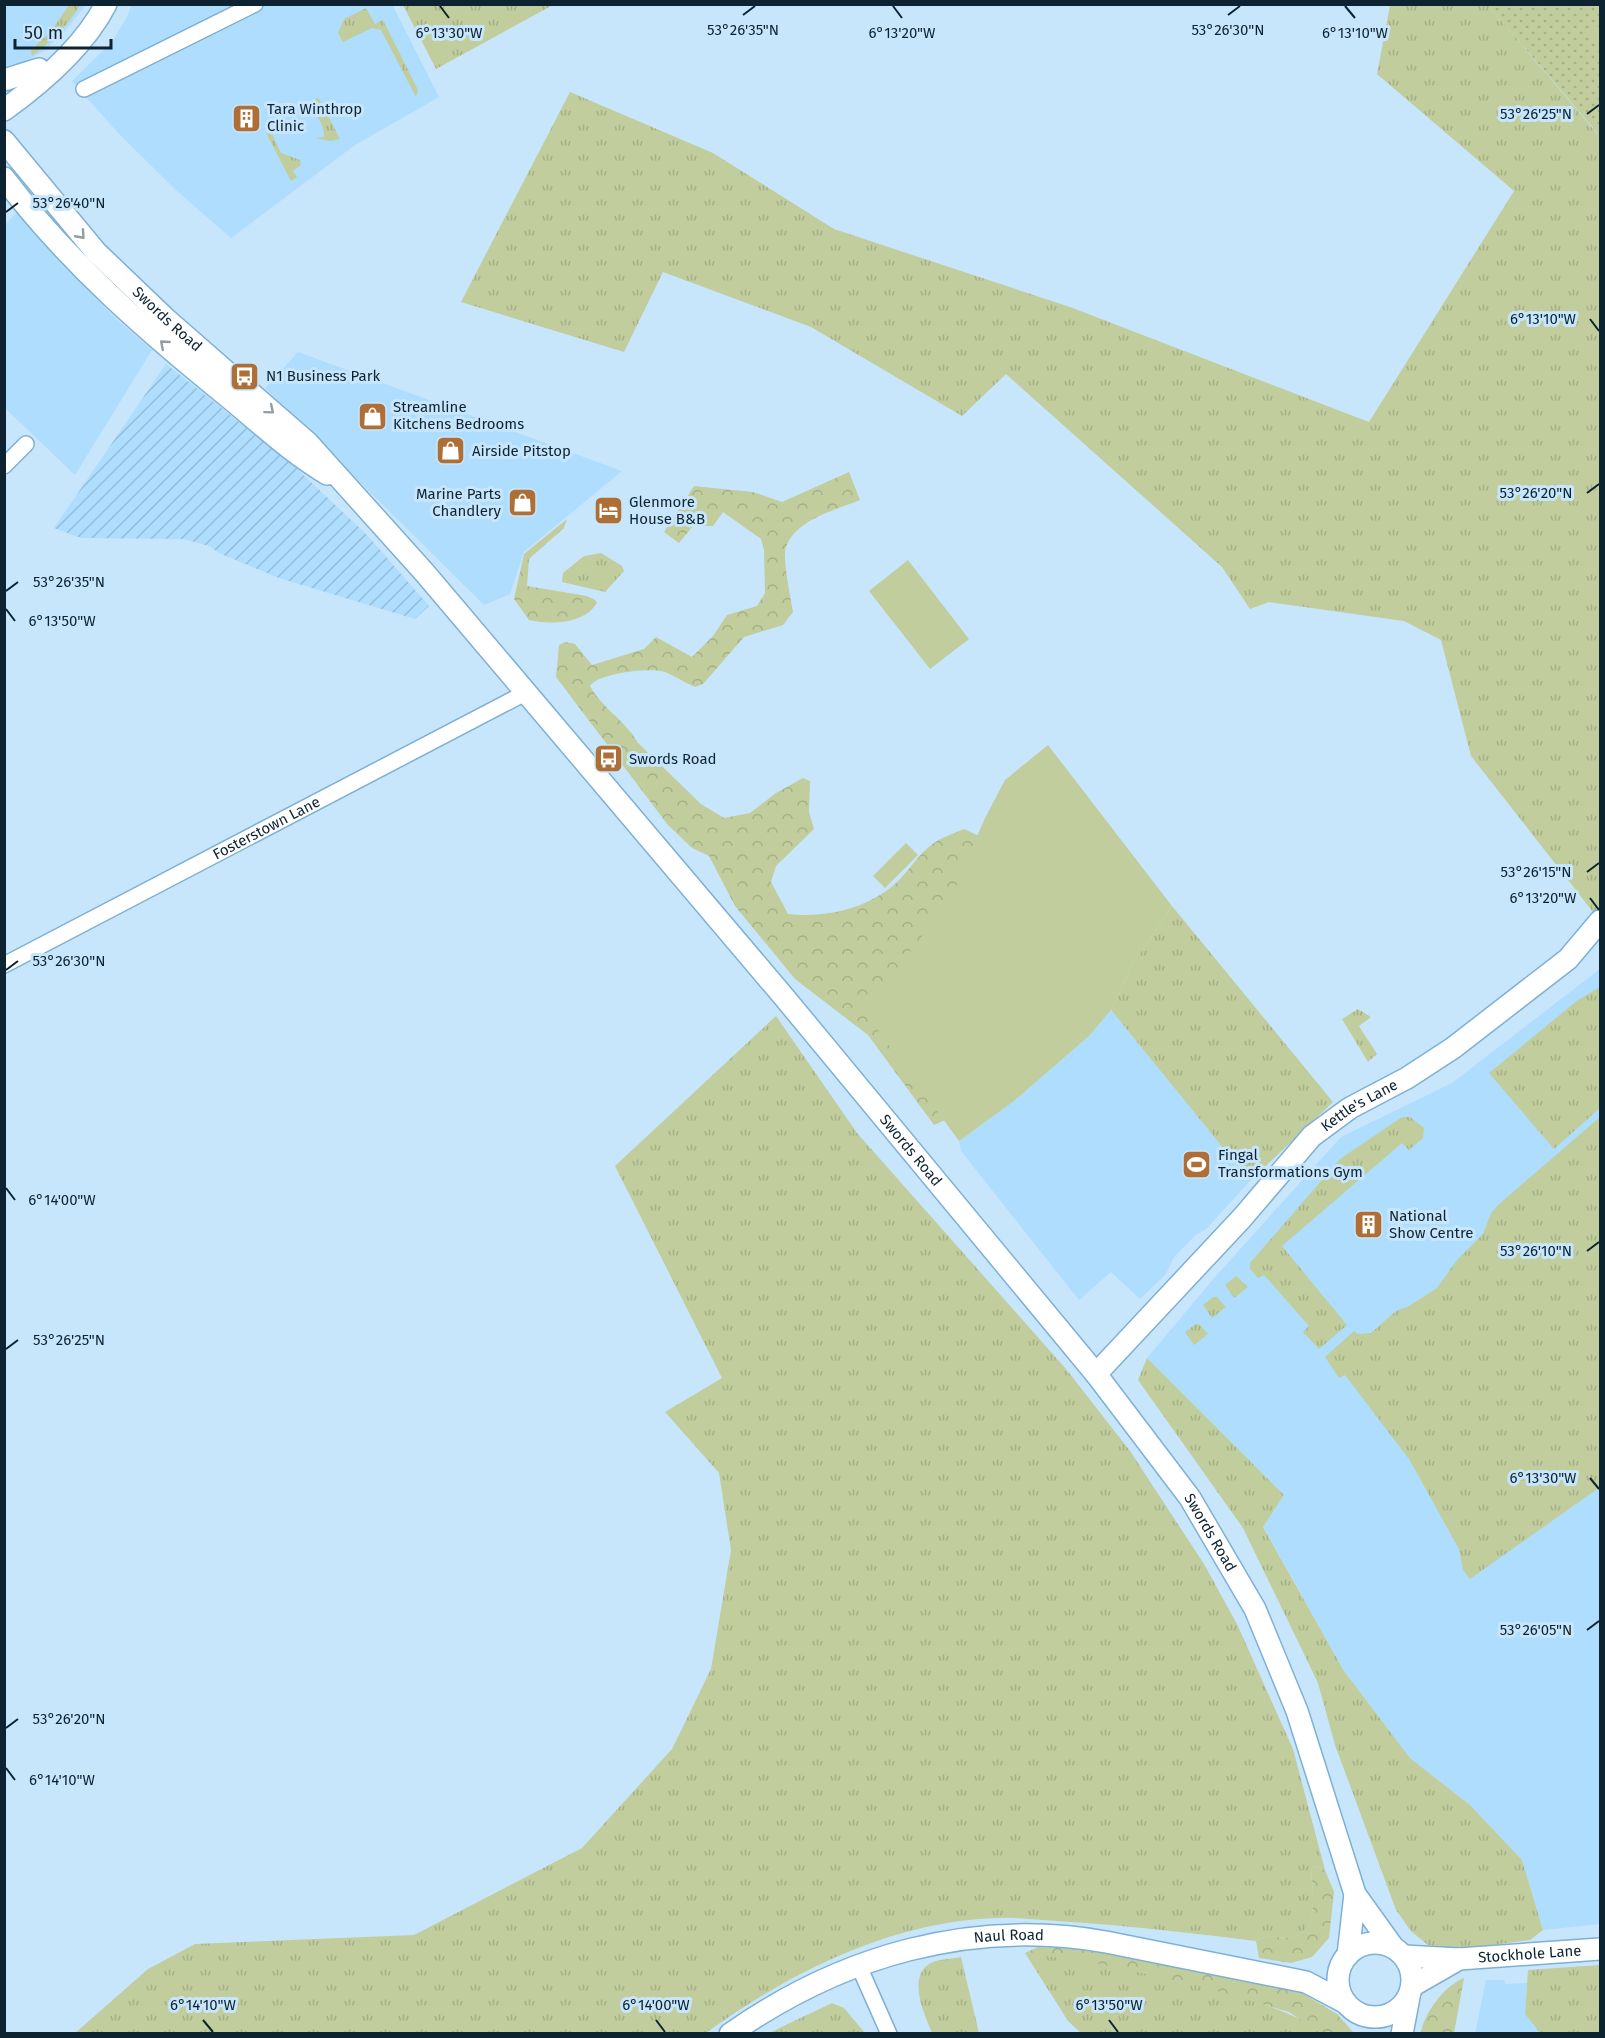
<svg xmlns="http://www.w3.org/2000/svg" width="1605" height="2038" font-family="'Fira Sans',sans-serif">
<style>
.built{fill:#aeddfe}
.industrial{fill:url(#industrial-furrows)}
.grass{fill:url(#grass-tufts)}
.forest{fill:url(#forest-crowns)}
.park{fill:url(#park-dots)}
.garden{fill:#c1cd9c}
.lines{fill:none;stroke-linecap:round;stroke-linejoin:round}
.street-casing{stroke:#7eb0d4;stroke-width:18}
.secondary-casing{stroke:#7eb0d4;stroke-width:24}
.street{stroke:#fff;stroke-width:15}
.secondary{stroke:#fff;stroke-width:21}
.oneway{stroke:#939ca2}
.ticks{fill:none;stroke:#0e2331;stroke-width:2}
.labels{text-anchor:middle;stroke-width:6;stroke-linejoin:round;paint-order:stroke}
.poi-label{font-size:15px;fill:#0e2331;stroke:#c7e6fc;text-anchor:start}
.street-label{font-size:15px;fill:#0e2331;stroke:#c7e6fc}
.ticks-label{font-size:15px;text-anchor:middle;fill:#0e2331;stroke:#c7e6fc;stroke-width:6;stroke-linejoin:round;paint-order:stroke}
</style>
<defs>
<pattern id="industrial-furrows" width="10" height="10" patternUnits="userSpaceOnUse" patternTransform="scale(1.5)"><rect width="10" height="10" fill="#aeddfe"/><path d="M-1 1l2-2M0 10L10 0M9 11l2-2" fill="none" stroke="#94bdda"/></pattern>
<pattern id="grass-tufts" width="24" height="20" patternUnits="userSpaceOnUse" patternTransform="scale(1.5)"><rect width="24" height="20" fill="#c1cd9c"/><path d="M3 7l-1-3M5 7V3M7 7l1-3M15 17l-1-3M17 17v-4M19 17l1-3" fill="none" stroke="#a5b087"/></pattern>
<pattern id="forest-crowns" width="20" height="18" patternUnits="userSpaceOnUse" patternTransform="scale(1.5)"><rect width="20" height="18" fill="#c1cd9c"/><path d="M2 6a3 3 0 1 1 6 0M12 15a3 3 0 1 1 6 0" fill="none" stroke="#a5b087"/></pattern>
<pattern id="park-dots" width="8" height="8" patternUnits="userSpaceOnUse" patternTransform="scale(1.5)"><rect width="8" height="8" fill="#c1cd9c"/><path d="M2 2h.1M6 6h.1" fill="none" stroke="#a5b087" stroke-width="1.8" stroke-linecap="round"/></pattern>
</defs>
<rect width="100%" height="100%" fill="#c7e6fc"/>
<path class="built" d="M392 4 439 97 355 145 231 238 177 191 120 135 72 81 112 42 128 15 131 5Z
M4 5H86L64 32 44 51 26 61 5 66Z
M19 210 77 278 115 318 152 350 75 475 5 408 4 226Z
M298 352 622 471 524 552 510 594 484 605 265 388Z
M1600 969V1924L1543 1930 1522 1860 1470 1805 1410 1758 1344 1671 1263 1526 1284 1495 1147 1358 1215 1277 1341 1137 1452 1083Z
M1111 1010 1250 1181 1206 1229 1196 1235 1174 1257 1166 1274 1140 1299 1111 1272 1079 1300 961 1151 959 1141 1014 1101 1089 1036Z
M1486 1980H1504L1505 1984 1527 1983 1525 2014 1540 2033 1475 2034Z"/>
<path class="industrial" d="M166 364 293 465 367 535 429 606 415 619 279 578 221 554 209 546 184 539 81 538 54 528Z"/>
<path class="grass" d="M69 5H80C68 26 52 41 32 56L31 50 51 31Z
M403 5H553L436 69Z
M1390 5H1488L1600 137V921L1471 756 1441 640 1404 621 1269 602 1250 609 1222 567 1006 374 962 416 811 327 663 272 624 352 461 302 570 92 713 153 834 229 1070 307 1369 422 1514 191 1377 74Z
M366 8 375 24 383 20 418 90 416 97 381 30 372 28 343 42 338 33 344 19Z
M318 97 340 139 330 141 316 138 324 137C324 124 318 115 307 109Z
M269 128 281 153 300 160 301 165 293 171 297 177 291 181 267 135Z
M601 553 622 566 624 571 605 592 562 582 563 573 584 556Z
M1172 906 1333 1102 1250 1181 1111 1010 1132 965Z
M1600 987V1108L1554 1149 1489 1073 1578 1000Z
M1358 1009 1371 1017 1359 1026 1377 1054 1368 1062 1342 1019Z
M776 1016 857 1133 1066 1369 1130 1451 1204 1564 1237 1624 1293 1749 1325 1870 1316 1866 1311 1870C1313 1891 1320 1937 1288 1938 1275 1938 1268 1934 1256 1941 1190 1933 1124 1925 1057 1921 1037 1920 1017 1917 998 1918 892 1921 790 1972 706 2033L74 2034 148 1969 195 1944 414 1935 582 1848 672 1749 711 1669 731 1550 719 1473 665 1412 722 1378 615 1166Z
M1402 1117H1410L1424 1128 1423 1138 1409 1150 1402 1143 1282 1246 1347 1325 1319 1349 1303 1332 1309 1326 1264 1275 1258 1278 1250 1269V1263L1340 1159Z
M1600 1117V1487L1470 1579 1463 1570 1459 1549 1409 1459 1345 1375 1339 1378 1325 1357 1354 1331 1358 1334 1371 1333 1396 1311 1409 1306 1437 1288 1457 1260 1483 1234 1491 1213 1498 1205Z
M1236 1276 1248 1287 1234 1298 1225 1285Z
M1213 1297H1217L1226 1307 1212 1318 1203 1305Z
M1196 1324H1199L1208 1334 1194 1345 1185 1332Z
M1147 1358 1284 1495 1263 1527 1344 1671 1410 1758 1470 1805 1522 1860 1543 1930 1530 1940 1462 1949 1428 1945 1411 1931 1396 1910 1335 1745 1318 1683 1243 1528 1138 1380Z
M1025 1953C1077 1954 1290 1999 1321 2033H1081L1068 2021Z
M961 1957 979 2033H932C925 2016 907 1978 929 1964 937 1959 952 1959 961 1957Z
M1600 1965V2033H1540L1525 2014 1528 1970Z
M832 2003 844 2008 865 2033H769Z"/>
<path class="forest" d="M849 472 860 500C836 510 796 519 786 547 782 558 791 599 793 612L783 625 744 637 703 684 695 687C685 683 675 676 665 672 651 667 598 673 590 686 602 708 625 720 638 743L701 804 724 818 750 813 776 793 803 778 810 781 809 812 814 829 776 866 771 882 788 914C826 918 867 909 896 883 909 871 919 853 934 843 943 837 955 833 964 829L979 836 963 1112 934 1125 868 1035 795 979 735 906 709 856 692 848 668 825 556 677 559 645 565 642 575 644 592 665 644 649 656 637 692 657 713 636 727 615 757 606 765 593 764 550 761 539 723 512 713 526H693L679 543 664 532 694 486 753 492 782 502Z
M567 519 564 528 529 559 527 586 587 596 595 600 597 603C584 624 551 625 529 620L514 599 524 554Z
M1316 1866 1325 1870 1334 1892 1329 1938 1312 1957 1291 1963 1259 1958 1256 1941C1268 1934 1275 1938 1288 1938 1320 1937 1313 1891 1311 1870Z
M1038 1947 1079 1949 1229 1973 1300 1992 1337 2014 1354 2033H1321L1289 2012 1200 1986 1100 1964 1025 1953Z
M1464 1978 1454 2033H1421C1424 2013 1445 1985 1464 1978Z"/>
<path class="park" d="M1488 5H1600V137L1594 129Z"/>
<path class="garden" d="M1600 26V54L1588 32Z
M908 560 969 639 930 669 869 591Z
M1048 745 1172 906 1132 965 1111 1010 1089 1036 1014 1101 959 1141 858 1003 898 968 952 896 984 820 1005 780Z
M906 843 918 855 885 888 873 876Z"/>
<g class="lines">
<defs>
<g id="street">
<path d="M84 89 255 4"/>
<path d="M4 466 26 444"/>
<path id="s1" d="M4 965 527 692"/>
<path d="M858 1964 889 2034"/>
</g>
<g id="secondary">
<path d="M4 80 39 69"/>
<path d="M4 110C43 82 84 47 106 4"/>
<path id="s2" d="M4 141 96 252 166 319 308 443 424 572 784 997 1096 1374 1190 1498 1255 1609 1297 1711 1355 1894 1393 1947"/>
<path d="M4 178C69 264 150 334 233 401 264 427 292 453 327 474"/>
<path id="s3" d="M1096 1374 1242 1218 1312 1136 1350 1108 1407 1078 1453 1048 1568 959 1600 921"/>
<circle cx="1375" cy="1980" r="37"/>
<path d="M1348 1955 1355 1894"/>
<path id="s4" d="M1404 1956 1459 1959 1600 1949"/>
<path d="M1412 1986 1459 1959"/>
<path id="s5" d="M730 2034C841 1956 971 1918 1106 1942L1306 1982 1346 2003"/>
<path d="M1402 2034 1409 1997"/>
</g>
</defs>
<use href="#street" class="street-casing"/>
<use href="#secondary" class="secondary-casing"/>
<use href="#street" class="street"/>
<use href="#secondary" class="secondary"/>
</g>
<defs><path id="oneway-chevron" d="M-2-3.5L2.5 0L-2 3.5" fill="none" stroke-width="1.6" stroke-linecap="round" stroke-linejoin="round" transform="scale(1.5)"/></defs>
<g class="oneway">
<use href="#oneway-chevron" transform="translate(81 235) rotate(48)"/>
<use href="#oneway-chevron" transform="translate(164 344) rotate(-139)"/>
<use href="#oneway-chevron" transform="translate(270 410) rotate(40)"/>
</g>
<path class="ticks" d="M440 6 449 18M893 6 902 18M1345 6 1355 18M743 15 755 6M1228 15 1240 6M1587 114 1599 105M6 212 18 203M1590 319 1599 331M1587 493 1599 484M6 591 18 582M6 609 15 621M1587 872 1599 863M1590 898 1599 910M6 970 18 961M6 1188 15 1200M1587 1251 1599 1242M6 1349 18 1340M1590 1478 1599 1489M1587 1630 1599 1621M6 1728 18 1719M6 1768 15 1780M203 2020 213 2032M656 2020 665 2032M1109 2020 1118 2032"/>
<defs>
<symbol id="building-square" viewBox="-11 -11 22 22"><rect x="-9" y="-9" width="18" height="18" rx="4" fill="#ae6e36" stroke="#c7e6fc"/><path d="M-4-6H4V6H1V3H-1V6H-4ZM-2.5-4.3h1.7v1.8h-1.7ZM.8-4.3h1.7v1.8H.8ZM-2.5-1h1.7V.8h-1.7ZM.8-1h1.7V.8H.8Z" fill="#fff"/></symbol>
<symbol id="bus-square" viewBox="-11 -11 22 22"><rect x="-9" y="-9" width="18" height="18" rx="4" fill="#ae6e36" stroke="#c7e6fc"/><path d="M-5-6H5V4H4V6H2V4H-2V6H-4V4H-5ZM-3.5-4V0h7V-4ZM-3.5 1.2v1.5H-2V1.2ZM2 1.2v1.5H3.5V1.2Z" fill="#fff"/></symbol>
<symbol id="shop-square" viewBox="-11 -11 22 22"><rect x="-9" y="-9" width="18" height="18" rx="4" fill="#ae6e36" stroke="#c7e6fc"/><path d="M-5-2.5h2.3a2.7 3.5 0 0 1 5.4 0H5L5.5 6h-11ZM-1.5-2.5h3a1.5 2.3 0 0 0-3 0Z" fill="#fff"/></symbol>
<symbol id="hotel-square" viewBox="-11 -11 22 22"><rect x="-9" y="-9" width="18" height="18" rx="4" fill="#ae6e36" stroke="#c7e6fc"/><path d="M-6-4.5h1.5V1H6V5H4.5V3h-9V5H-6ZM-4 0a1.8 1.8 0 1 1 3.6 0ZM.5 0V-2.5h3Q6-2.5 6 0Z" fill="#fff"/></symbol>
<symbol id="stadium-square" viewBox="-11 -11 22 22"><rect x="-9" y="-9" width="18" height="18" rx="4" fill="#ae6e36" stroke="#c7e6fc"/><path d="M0-5a6.5 5 0 1 0 0 10a6.5 5 0 1 0 0-10ZM-3.5-1.8h7v3.6h-7Z" fill="#fff"/></symbol>
</defs>
<g fill-rule="evenodd">
<use href="#building-square" x="230" y="102" width="33" height="33"/>
<use href="#bus-square" x="228" y="360" width="33" height="33"/>
<use href="#shop-square" x="356" y="400" width="33" height="33"/>
<use href="#shop-square" x="434" y="434" width="33" height="33"/>
<use href="#shop-square" x="506" y="486" width="33" height="33"/>
<use href="#hotel-square" x="592" y="494" width="33" height="33"/>
<use href="#bus-square" x="592" y="742" width="33" height="33"/>
<use href="#stadium-square" x="1180" y="1148" width="33" height="33"/>
<use href="#building-square" x="1352" y="1208" width="33" height="33"/>
</g>
<g class="labels">
<g class="poi-label">
<text x="267" y="114">Tara Winthrop<tspan x="267" dy="17">Clinic</tspan></text>
<text x="266" y="381">N1 Business Park</text>
<text x="393" y="412">Streamline<tspan x="393" dy="17">Kitchens Bedrooms</tspan></text>
<text x="472" y="456">Airside Pitstop</text>
<text x="501" y="499" text-anchor="end">Marine Parts<tspan x="501" dy="17">Chandlery</tspan></text>
<text x="629" y="507">Glenmore<tspan x="629" dy="17">House B&amp;B</tspan></text>
<text x="629" y="764">Swords Road</text>
<text x="1218" y="1160">Fingal<tspan x="1218" dy="17">Transformations Gym</tspan></text>
<text x="1389" y="1221">National<tspan x="1389" dy="17">Show Centre</tspan></text>
</g>
<g class="street-label">
<text dy="5" stroke="none"><textPath href="#s2" startOffset="242">Swords Road</textPath></text>
<text dy="5" stroke="none"><textPath href="#s1" startOffset="296">Fosterstown Lane</textPath></text>
<text dy="5" stroke="none"><textPath href="#s3" startOffset="378">Kettle's Lane</textPath></text>
<text dy="5" stroke="none"><textPath href="#s2" startOffset="1359">Swords Road</textPath></text>
<text dy="5" stroke="none"><textPath href="#s2" startOffset="1845">Swords Road</textPath></text>
<text dy="5" stroke="none"><textPath href="#s5" startOffset="300">Naul Road</textPath></text>
<text dy="5" stroke="none"><textPath href="#s4" startOffset="126">Stockhole Lane</textPath></text>
</g>
</g>
<g class="ticks-label">
<text x="743" y="35">53°26'35"N</text>
<text x="1228" y="35">53°26'30"N</text>
<text x="449" y="38">6°13'30"W</text>
<text x="902" y="38">6°13'20"W</text>
<text x="1355" y="38">6°13'10"W</text>
<text x="1536" y="119">53°26'25"N</text>
<text x="69" y="208">53°26'40"N</text>
<text x="1543" y="324">6°13'10"W</text>
<text x="1536" y="498">53°26'20"N</text>
<text x="69" y="587">53°26'35"N</text>
<text x="62" y="626">6°13'50"W</text>
<text x="1536" y="877">53°26'15"N</text>
<text x="1543" y="903">6°13'20"W</text>
<text x="69" y="966">53°26'30"N</text>
<text x="62" y="1205">6°14'00"W</text>
<text x="1536" y="1256">53°26'10"N</text>
<text x="69" y="1345">53°26'25"N</text>
<text x="1543" y="1483">6°13'30"W</text>
<text x="1536" y="1635">53°26'05"N</text>
<text x="69" y="1724">53°26'20"N</text>
<text x="62" y="1785">6°14'10"W</text>
<text x="203" y="2010">6°14'10"W</text>
<text x="656" y="2010">6°14'00"W</text>
<text x="1109" y="2010">6°13'50"W</text>
</g>
<rect width="1605" height="2038" fill="none" stroke="#0e2331" stroke-width="12"/>
<path d="M15 39v9h96v-9" fill="none" stroke="#0e2331" stroke-width="3"/>
<text x="24" y="39" font-size="18" fill="#0e2331" stroke="#c7e6fc" stroke-width="4.5" paint-order="stroke">50 m</text>
</svg>
